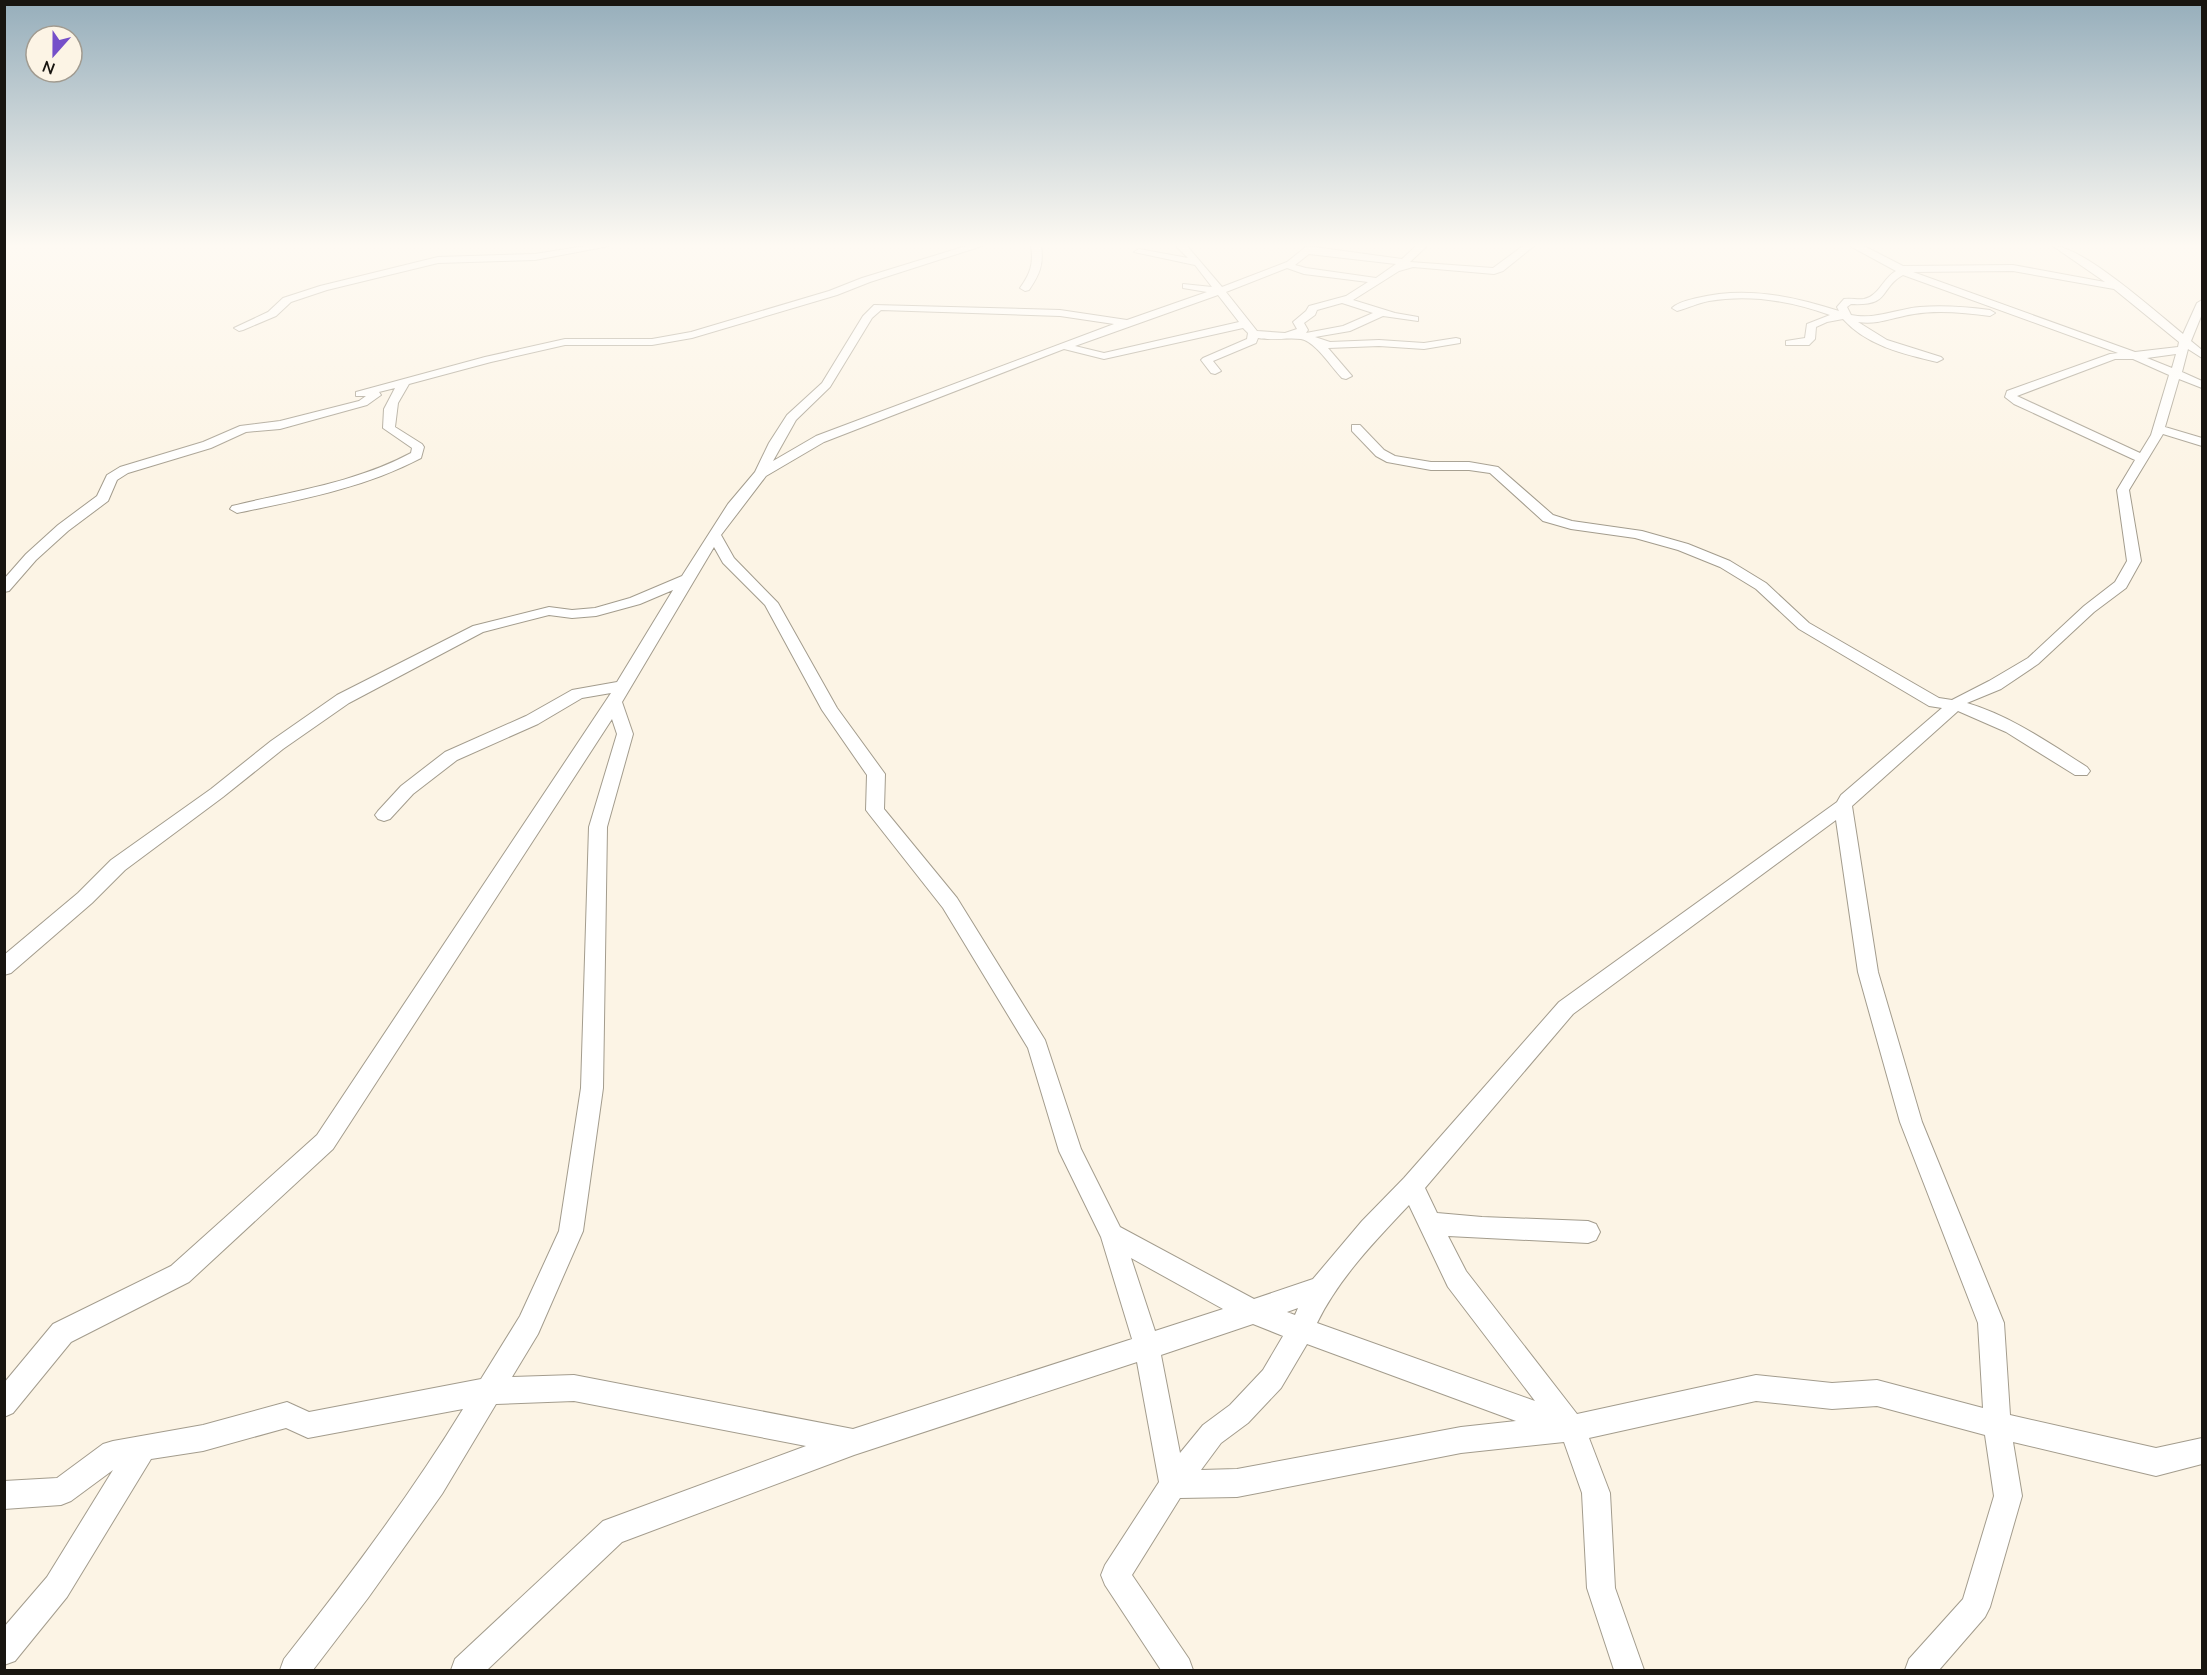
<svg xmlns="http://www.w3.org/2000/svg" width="2207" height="1675" font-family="'Nunito Sans',sans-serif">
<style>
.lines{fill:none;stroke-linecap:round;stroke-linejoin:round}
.street-casing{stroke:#a39c8d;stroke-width:2}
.street{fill:#fff;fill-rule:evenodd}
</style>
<rect width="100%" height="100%" fill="#fcf4e5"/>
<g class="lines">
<defs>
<path id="street" d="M585 246H609L535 260 438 263 327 290 291 302 276 316 243 330 239 331 234 328 268 312 283 298 320 286 438 257 535 254Z
M966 246H982L870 282 837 295 692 338 652 345H565L491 362 409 384 398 403 395 427 422 444 424 447 421 458C364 488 300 500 237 513L230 509 232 506C293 491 355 483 411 453L412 448 383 428 384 409 395 388 379 392 381 395 367 405 280 429 246 432 211 448 128 473 117 480 108 501 68 531 36 560 9 591 4 592V579L26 554 58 525 97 496 107 475 120 467 203 442 240 426 280 421 359 401 366 396H356V392L485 357 565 339H652L691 332 829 291 862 278Z
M1031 246H1041C1044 265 1039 275 1029 290L1025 291 1020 288C1030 274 1034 264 1031 246Z
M1176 246H1187L1222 287 1287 262 1307 246 1402 259 1416 246H1427L1410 262 1493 268 1523 246H1534L1503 271 1494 274 1413 267 1399 271 1353 300 1395 313 1418 317V321L1383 316 1350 331 1315 337 1330 342 1379 340 1424 343 1456 338 1460 339V343L1424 349 1379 346 1328 348 1352 376 1346 379 1342 378C1331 367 1316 342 1301 339 1287 337 1272 341 1258 338L1256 343 1213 361 1221 371 1215 374 1211 373 1201 360 1203 358 1247 339 1248 333 1243 328 1104 359 1064 349 824 442 766 476 721 535 734 558 778 603 837 708 885 774 884 809 957 898 1045 1040 1081 1149 1120 1227 1254 1299 1313 1279 1362 1221 1404 1178 1559 1002 1837 802 1841 795 1942 708 1929 706 1799 629 1756 589 1720 567 1678 550 1635 538 1571 529 1543 521 1490 473 1469 470H1431L1387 462 1376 456 1352 431V425H1360L1384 450 1395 456 1431 462H1469L1498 467 1553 515 1572 521 1642 531 1688 544 1730 561 1766 583 1809 623 1939 698 1952 700 1989 681 2028 658 2084 606 2115 582 2127 561 2117 490 2135 460 2014 404 2005 397 2007 391 2110 354 2118 353 1903 275C1878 289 1892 306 1851 304L1847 307 1851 315C1876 320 1896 309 1920 307 1943 305 1967 307 1990 310L1995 313 1990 316C1965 313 1939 310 1914 314 1894 317 1879 325 1858 322L1887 340 1941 357 1943 359 1937 362C1904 354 1867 346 1843 319L1827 322 1816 327 1815 339 1809 345H1786V341L1805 338 1807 324 1830 315C1791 301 1750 294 1709 301 1698 303 1688 308 1677 311L1672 308C1678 302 1689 300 1697 298 1745 286 1793 296 1839 311L1837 307 1844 299C1851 298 1858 300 1864 299 1879 296 1883 278 1896 271L1850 246H1864L1903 266 2013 265 2105 282 2053 246C2083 246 2157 313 2183 334L2197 303 2202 300V314L2191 341 2202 350V358L2188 349 2182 372 2202 381V388L2179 379 2165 427 2202 438V446L2163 434 2129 490 2141 561 2126 588 2094 612 2038 664 2001 689 1967 703C2011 716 2049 743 2087 767L2090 771 2087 775H2075L2006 732 1958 711 1852 806 1878 972 1922 1122 2004 1323 2010 1415 2156 1448 2202 1438V1464L2156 1476 2013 1442 2022 1496 1990 1607 1985 1617 1939 1670H1905L1909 1659 1963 1599 1994 1496 1985 1435 1877 1406 1832 1409 1756 1401 1589 1438 1610 1493 1615 1588 1644 1670H1614L1587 1588 1582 1493 1564 1442 1461 1453 1237 1497 1180 1498 1132 1575 1189 1659 1193 1670H1161L1105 1585 1101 1575 1105 1565 1159 1482 1137 1362 854 1455 622 1542 487 1670H451L455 1659 603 1521 806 1446 574 1401 496 1404 442 1494 368 1598 313 1670H280L284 1659C348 1578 409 1497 463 1409L308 1438 286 1428 203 1451 151 1459 67 1597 15 1661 4 1665V1627L47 1577 113 1470 71 1501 61 1505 4 1509V1481L57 1478 103 1444 113 1441 203 1425 287 1402 309 1412 481 1379 520 1316 559 1231 581 1088 589 827 617 734 612 719 333 1149 189 1282 71 1342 13 1413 4 1417V1383L53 1324 171 1266 317 1135 611 693 582 698 538 724 457 760 413 794 390 819 384 821 378 819 375 815 378 811 401 786 445 752 526 716 572 690 617 682 673 590 640 604 596 616 572 618 549 615 483 632 349 703 283 749 223 797 125 870 92 903 11 973 4 975V955L78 893 111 860 211 789 271 741 337 695 473 626 549 607 572 610 595 608 630 598 682 576 728 504 755 472 769 443 787 415 822 383 863 316 874 305 1060 310 1127 320 1207 292 1183 288V284L1212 287 1195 265 1134 252 1139 249 1188 258ZM1309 254 1396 264 1376 278 1306 268 1295 265ZM1287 268 1304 274 1368 282 1346 296 1309 306 1306 311 1293 322 1297 329 1285 333 1257 331 1226 292ZM2013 271 2114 289 2179 342 2178 347 2135 352 1913 272ZM1218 295 1239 322 1104 353 1075 346ZM1342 303 1373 313 1343 326 1306 333 1308 330 1304 323 1315 315 1317 310ZM881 310 1060 316 1114 324 816 436 773 461 796 420 830 387 872 318ZM2176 354 2172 368 2147 358ZM2115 359H2133L2169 375 2151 435 2140 453 2017 396ZM714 547 723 563 765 605 822 710 867 775 866 810 869 814 943 908 1028 1048 1059 1151 1101 1237 1132 1339 853 1429 574 1375 512 1377 538 1334 583 1231 603 1088 607 827 633 734 622 702ZM1836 820 1858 972 1900 1122 1978 1323 1983 1408 1877 1380 1832 1383 1756 1375 1577 1414 1466 1271 1448 1236 1588 1243 1596 1240 1600 1232 1596 1224 1588 1221 1482 1217 1437 1213 1425 1188 1573 1014ZM1409 1205 1448 1287 1535 1401 1317 1323C1339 1278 1375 1241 1409 1205ZM1131 1258 1223 1309 1155 1331ZM1298 1308 1295 1315 1287 1312ZM1253 1324 1283 1336 1263 1370 1230 1405 1203 1425 1180 1453 1161 1355ZM1307 1344 1516 1421 1461 1427 1237 1469 1201 1470 1221 1443 1248 1423 1281 1388Z"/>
</defs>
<use href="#street" class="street-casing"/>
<use href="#street" class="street"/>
</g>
<linearGradient id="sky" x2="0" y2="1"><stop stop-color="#96aebb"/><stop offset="0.51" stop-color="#fefaf3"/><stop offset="1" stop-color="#fefaf3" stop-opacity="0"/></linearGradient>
<rect width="2207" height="481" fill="url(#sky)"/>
<rect width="2207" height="1675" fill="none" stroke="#181510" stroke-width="12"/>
<g transform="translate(54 54) rotate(201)"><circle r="28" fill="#fcf4e5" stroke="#a19b90" stroke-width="1.5"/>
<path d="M0-4.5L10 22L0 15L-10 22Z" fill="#754fc9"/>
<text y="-9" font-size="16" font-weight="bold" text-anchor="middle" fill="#181510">N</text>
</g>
</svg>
